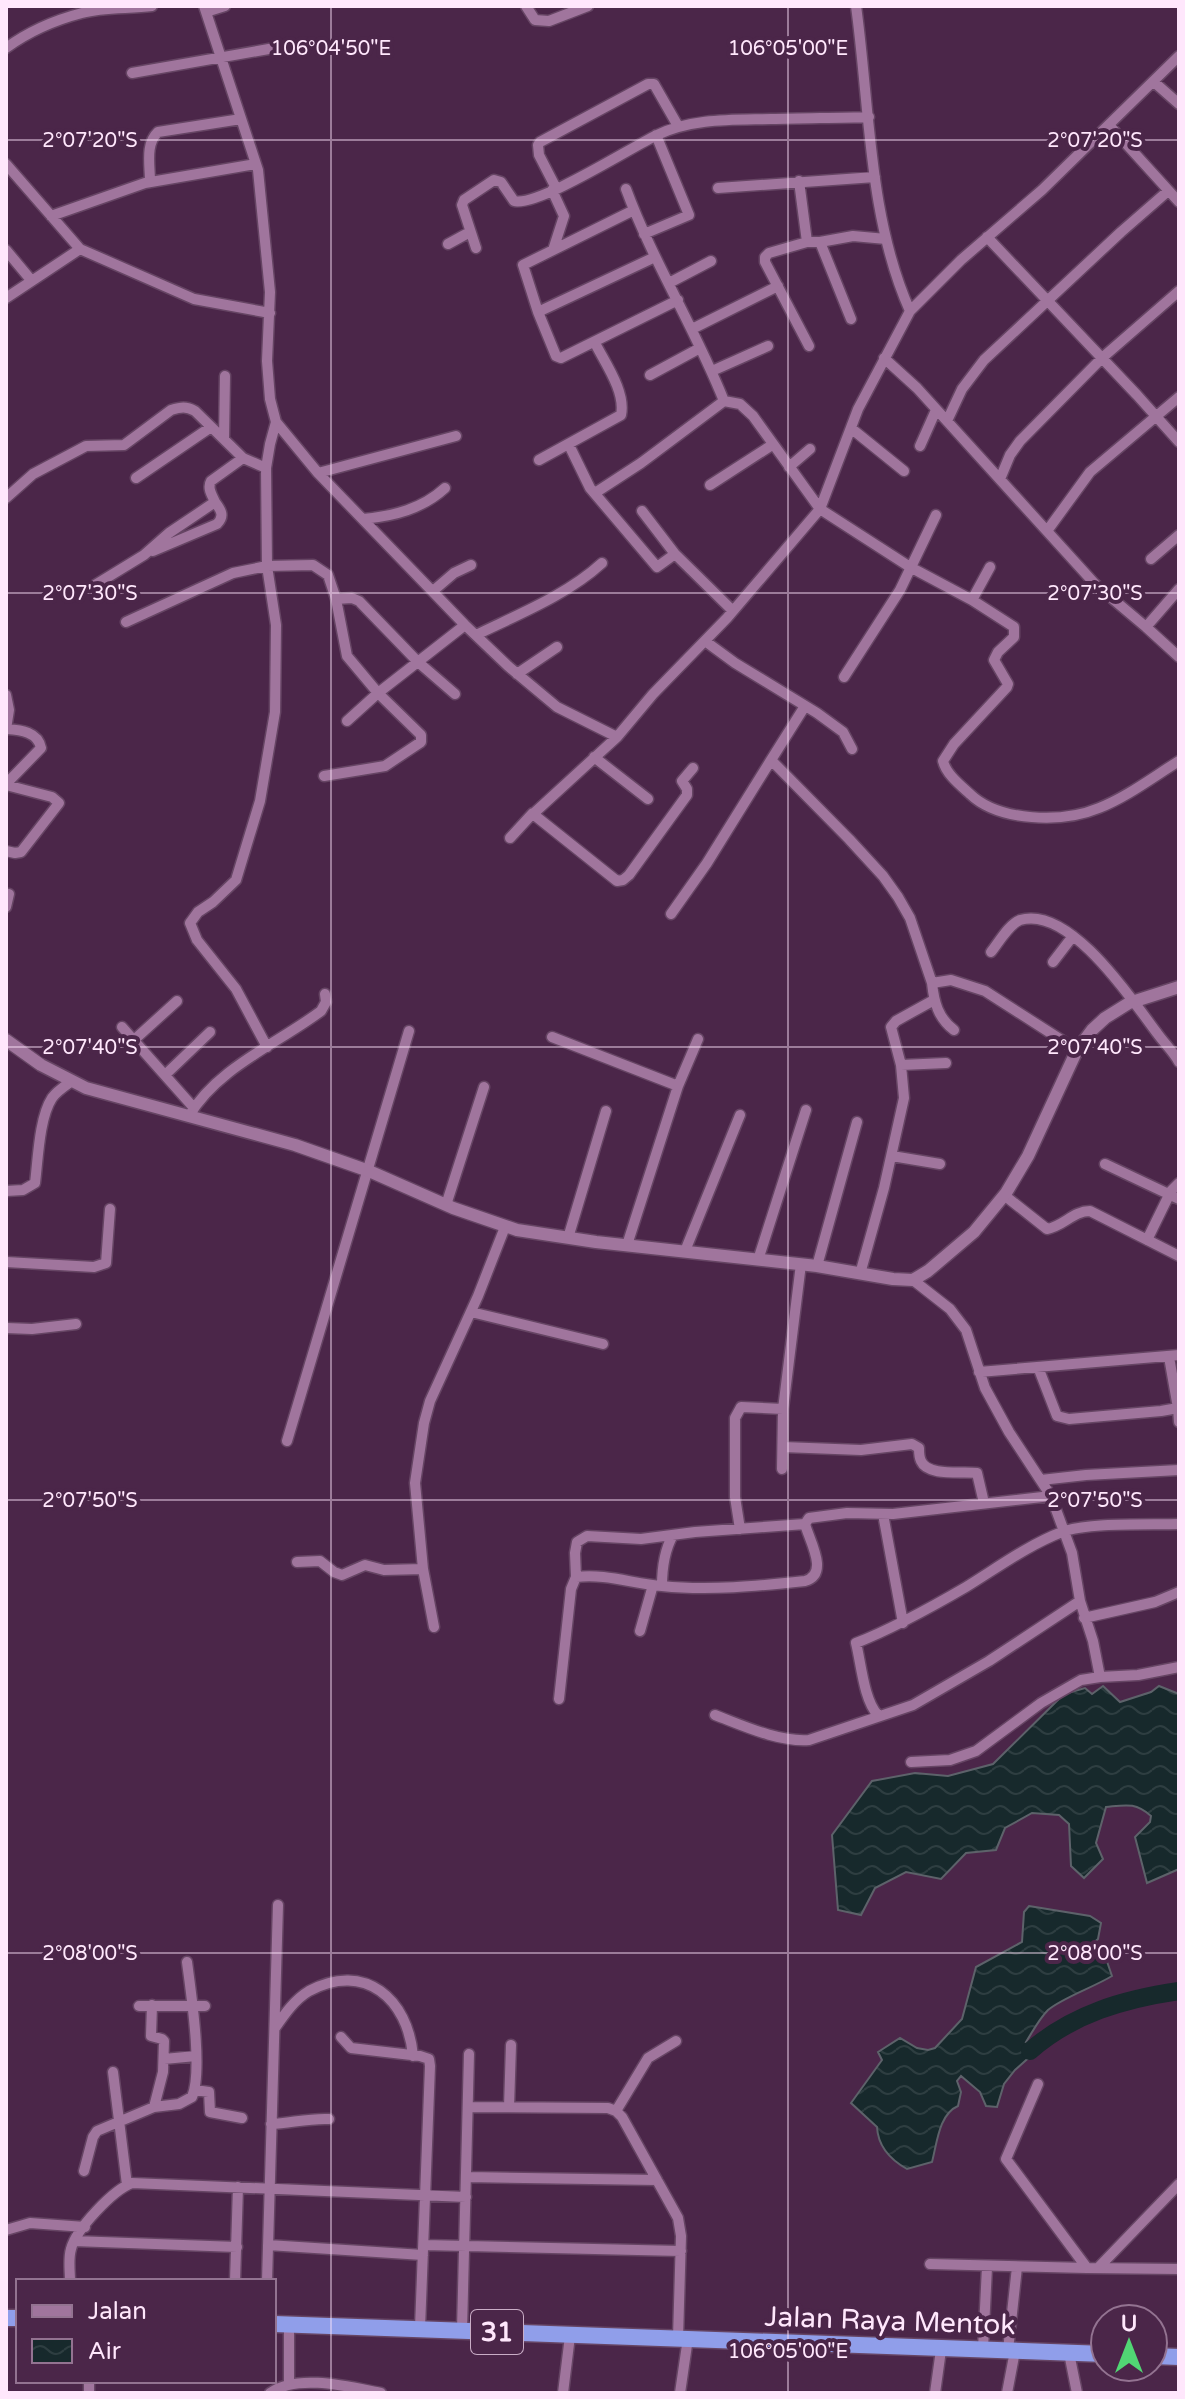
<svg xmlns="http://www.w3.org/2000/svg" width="1185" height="2399" font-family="'Varela Round',sans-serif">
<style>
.water{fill:url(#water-waves);stroke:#5d626a;stroke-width:2}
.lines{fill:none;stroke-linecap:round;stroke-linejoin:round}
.river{stroke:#17292c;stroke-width:18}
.minor-casing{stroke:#664564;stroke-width:13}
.tertiary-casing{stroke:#664564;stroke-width:15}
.trunk-casing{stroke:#664564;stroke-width:19}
.minor{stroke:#a0759d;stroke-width:10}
.tertiary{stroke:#a0759d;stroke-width:12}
.trunk{stroke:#909eea;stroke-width:16}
.ticks{fill:none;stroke:#ffe7fc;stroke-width:2;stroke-opacity:0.45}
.labels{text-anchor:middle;stroke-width:8;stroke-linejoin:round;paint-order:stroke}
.shield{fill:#4b2649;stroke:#c9adc6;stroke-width:2}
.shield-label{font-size:26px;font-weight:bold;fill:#ffe7fc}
.street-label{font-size:28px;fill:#ffe7fc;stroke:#4b2649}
.ticks-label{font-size:20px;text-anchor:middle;fill:#ffe7fc;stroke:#4b2649;stroke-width:8;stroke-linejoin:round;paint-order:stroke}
</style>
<defs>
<pattern id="water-waves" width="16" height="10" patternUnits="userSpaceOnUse" patternTransform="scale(2)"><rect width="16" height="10" fill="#17292c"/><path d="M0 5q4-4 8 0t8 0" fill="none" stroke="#2e3e41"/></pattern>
</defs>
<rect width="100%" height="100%" fill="#4b2649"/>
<path class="water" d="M1103 1686 1120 1702 1151 1692 1159 1686 1179 1694V1869L1147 1883 1135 1837 1150 1822 1151 1816C1135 1802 1126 1805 1106 1807L1096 1843 1103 1859 1084 1878 1071 1866 1069 1824 1059 1815 1032 1813 1005 1828 996 1850 966 1853 941 1879 906 1872 875 1888 861 1915 838 1910 832 1835 872 1781 915 1773 948 1776 993 1764 1064 1694 1085 1688 1092 1694Z
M1029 1906 1090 1916 1101 1923 1098 1939 1090 1946 1097 1955 1104 1953 1112 1976C1094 1987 1062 1998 1048 2010 1039 2019 1033 2031 1026 2042L1031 2044 1042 2032 1052 2037 1015 2070 1004 2084 997 2107 986 2106 980 2092 961 2076 957 2081 961 2092 958 2106C939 2114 937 2143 932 2162L907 2169C891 2160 878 2147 877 2127L851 2103 882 2060 878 2052 900 2038 917 2048 928 2050 935 2048 962 2019 976 1967 1022 1942 1024 1912Z"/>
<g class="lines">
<path class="river" d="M1030 2051C1072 2014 1124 1999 1179 1991"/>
<defs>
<path id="minor" d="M204 6 258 170 270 292 267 361 270 399 276 422 318 473 465 625 508 666 557 707 617 737 653 694 727 618 820 509 858 409 910 311 961 260 1042 190 1179 56
M526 6 535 20 549 21 588 6
M856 6C870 107 868 217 910 311
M206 12 225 6
M6 48C28 32 55 20 82 13 104 7 129 9 152 6
M132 73 280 47
M1154 82 1179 104
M1109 125 1179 202
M6 164 80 249 194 299 270 313
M799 181 807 242
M150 182C150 165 145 144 158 132L241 119
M556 188 539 155 538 145 540 142 648 84H654L678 126
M718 188 875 177
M552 190 564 216 553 250
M634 210 523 265 538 312 556 356 561 358 678 300
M51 216 145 183 256 164
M644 234 689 215 656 135
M987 237 1137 395 1179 442
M820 242 853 236 886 239
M448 244 470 232
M476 248 462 205 464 200 494 180 501 182 514 201C538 207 630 148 657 135 693 118 732 120 771 119 804 118 836 118 869 117
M6 250 31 280
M669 283 711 261
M6 298 80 249
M538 312 655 257
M692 329 778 286
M809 346 765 262V257L769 253 807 242H820L851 319
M884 358 917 388 1095 584 1146 627 1179 657
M712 371 768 346
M650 375 700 348
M724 401 740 404 753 416 820 509 910 567 972 600 1014 627V637L998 652 994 660 1008 684 1007 687 954 744 943 761C946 774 960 785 970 794 999 822 1063 823 1099 808 1127 797 1153 777 1179 761
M947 421 962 389 984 360 1121 232 1168 191
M852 429 904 471
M224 439 225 376
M569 445 590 488 657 567 675 554
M920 446 936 410
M539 460 621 415C626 392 605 363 595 343
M789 467 810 449
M318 473 456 436
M136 478 211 427
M1000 479 1010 455 1020 441 1102 358 1179 291
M710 485 772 445
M595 493 641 463 724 401C695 328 653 262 626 189
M6 498 33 474 86 446 124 445 171 410C181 407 186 406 195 411L243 458 266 468
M642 511 675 554 733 611
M363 519C394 516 422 509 445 488
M1047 531 1090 472 1179 397
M153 551 217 524C225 516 221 510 215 502
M1151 559 1179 535
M95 585 144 555 169 533 215 502C212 495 207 488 211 481L243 458
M433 591 454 573 471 565
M336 599 352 598 359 601 418 662 455 694
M972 600 990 567
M126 622 233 573 267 566 313 565 328 575 336 599 347 656 378 693 421 735V742L385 766 324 776
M1146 627 1179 589
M476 635C519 614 567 595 602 563
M705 641 735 663 817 713 843 732 852 749
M517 674 557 647
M844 677 900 590 936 515
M6 695 9 710 6 729
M805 706 771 760 849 839 883 876 898 897 910 918 932 983 951 980 985 991 1077 1050
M347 721 378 693 465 625
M617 737 533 814 617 881 623 880 629 875 687 795V789L682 781 693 768
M594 757 648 799
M6 784 41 748C38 732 21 730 7 729
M6 785 52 797 59 803 21 852 15 853 6 851
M510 838 533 813
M6 907 9 894
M671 914 707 863 771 760
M991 952C999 942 1009 924 1020 920 1070 905 1132 1000 1157 1033 1164 1043 1173 1051 1179 1062
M1053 962 1073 936
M932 983C934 1002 938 1018 954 1030
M122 1027 194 1108
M552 1037 678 1086
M134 1040 177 1001
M267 1047 236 989 197 940 190 923 198 912 213 902 236 880 260 801 275 712 276 625 267 566 266 468 270 444 276 422
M901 1065 946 1063
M165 1075 210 1032
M189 1116C217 1068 277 1044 321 1011L326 1002 325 994
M892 1156 940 1164
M1105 1164 1179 1199
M6 1191 23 1190 35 1183C38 1160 39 1118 52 1098 57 1091 65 1086 72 1081
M1004 1195 1047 1229C1064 1226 1073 1211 1090 1211L1179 1256
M446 1205 484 1087
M568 1238 606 1111
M1147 1240 1171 1191 1179 1183
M627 1245 678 1086 698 1039
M685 1251 740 1115
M758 1260 806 1110
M6 1262 94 1267 106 1263 110 1209
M817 1266 857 1122
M860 1274 884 1188 904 1098 901 1065 891 1027 896 1021 934 1000
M913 1280 950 1309 966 1330 985 1388 1009 1432 1051 1496 1072 1553 1080 1601 1093 1641 1100 1677
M471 1312 603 1344
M6 1328 32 1329 76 1324
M1038 1367 1057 1416 1069 1419 1161 1411 1178 1408 1169 1357
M979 1372 1179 1355
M1178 1408 1179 1422
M287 1441 409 1031
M783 1447 861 1450 912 1444 919 1448C919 1452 919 1457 921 1461 928 1477 963 1471 977 1473L984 1503
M782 1469 783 1409 801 1264
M1041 1480 1086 1475 1179 1470
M883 1514 903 1623
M740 1529 735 1497V1418L741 1407 783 1409
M297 1562 320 1561 334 1572 342 1575 365 1565 384 1570 423 1569
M576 1577 575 1553 577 1542 587 1536 641 1539 695 1532 805 1524
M662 1586C662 1569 664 1551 673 1535
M1084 1618 1155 1602 1179 1592
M434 1627 423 1569 415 1483 424 1423 430 1401 478 1296 505 1227
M640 1631 653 1585
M559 1699 571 1589 576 1577C605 1573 634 1584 662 1586 709 1591 758 1586 805 1581 830 1574 809 1540 805 1524L809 1518 847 1513 893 1514 1051 1496
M715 1715C744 1726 778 1742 809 1740L913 1705 989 1661 1080 1601
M878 1715C864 1701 861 1663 856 1643 894 1628 930 1608 966 1587 997 1568 1028 1545 1062 1532 1089 1522 1149 1525 1179 1524
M911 1762 950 1760 976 1751 1041 1703 1081 1680 1100 1677 1138 1675 1179 1667
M152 2005 151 2036 162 2039 164 2041 163 2072 154 2107
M139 2006H205
M275 2028C284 2015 294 2000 309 1991 365 1961 408 1999 413 2056
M341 2037 351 2048 420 2056 429 2059 430 2066 420 2328
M164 2059 196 2056
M113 2072 127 2185
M1038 2084 1006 2159 1087 2268 1179 2269
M195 2090 209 2092 210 2112 242 2118
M469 2107 608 2108 616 2111 622 2117 678 2218 681 2236 678 2338
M509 2107 511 2045
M616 2111 648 2058 676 2041
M271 2124C291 2123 309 2118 329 2119
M84 2171 93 2137 97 2131 154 2107 179 2104 192 2097C203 2071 191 1993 187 1962
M467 2177 657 2180
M6 2230 30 2223 85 2227
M74 2241 237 2247
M268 2245 423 2255
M424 2245 681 2251
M930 2264 1087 2268
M1098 2268 1179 2184
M70 2281C70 2271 68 2259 71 2249 76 2229 113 2190 132 2183L466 2197
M235 2281 238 2187
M267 2281 278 1905
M462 2330 469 2054
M983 2349 987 2267
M1008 2350 1017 2267
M1069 2353 1077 2393
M89 2381V2393
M289 2385V2325
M270 2393C298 2373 350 2387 381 2393
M563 2393 570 2336
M680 2393 688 2338
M935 2393 941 2350
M1007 2393 1015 2351"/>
<path id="tertiary" d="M6 1040 41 1065 86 1088 295 1145 369 1171 453 1208 517 1230 596 1242 817 1266 893 1279 913 1280 928 1271 974 1232 1006 1193 1028 1156 1077 1050 1092 1030 1105 1018 1129 1003 1179 987"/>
<path id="trunk" d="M6 2318H18
M274 2324 1105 2354
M1153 2356 1179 2357"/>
</defs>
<use href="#minor" class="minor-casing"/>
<use href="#tertiary" class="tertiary-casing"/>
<use href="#trunk" class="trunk-casing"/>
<use href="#minor" class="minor"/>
<use href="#tertiary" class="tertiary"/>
<use href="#trunk" class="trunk"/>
</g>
<path class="ticks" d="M331 6V2393M788 6V2393M6 140H1179M6 593H1179M6 1047H1179M6 1500H1179M6 1953H1179"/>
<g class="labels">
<rect class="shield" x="471" y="2310" width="52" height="44" rx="6"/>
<g class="shield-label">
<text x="497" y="2341">31</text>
</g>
<g class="street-label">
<text transform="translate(890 2320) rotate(2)" y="10">Jalan Raya Mentok</text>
</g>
</g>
<g class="ticks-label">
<text x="331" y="55">106°04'50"E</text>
<text x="788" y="55">106°05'00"E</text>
<text x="90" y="147">2°07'20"S</text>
<text x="1095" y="147">2°07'20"S</text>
<text x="90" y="600">2°07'30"S</text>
<text x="1095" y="600">2°07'30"S</text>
<text x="90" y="1054">2°07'40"S</text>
<text x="1095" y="1054">2°07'40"S</text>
<text x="90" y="1507">2°07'50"S</text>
<text x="1095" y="1507">2°07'50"S</text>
<text x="90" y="1960">2°08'00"S</text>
<text x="1095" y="1960">2°08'00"S</text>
<text x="788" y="2358">106°05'00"E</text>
</g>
<rect width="1185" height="2399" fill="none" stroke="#ffe7fc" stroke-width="16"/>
<rect x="16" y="2279" width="260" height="104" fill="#4b2649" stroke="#937391" stroke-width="2"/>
<rect x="32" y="2305" width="40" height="12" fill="#a0759d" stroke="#937391" stroke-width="2"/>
<text x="88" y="2319" font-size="24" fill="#ffe7fc">Jalan</text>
<rect x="32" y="2339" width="40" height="24" fill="url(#water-waves)" stroke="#937391" stroke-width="2"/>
<text x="88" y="2359" font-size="24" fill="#ffe7fc">Air</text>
<g transform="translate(1129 2343)"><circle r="38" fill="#4b2649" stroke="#937391" stroke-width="2"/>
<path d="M0-6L14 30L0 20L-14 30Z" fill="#51d674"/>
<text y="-12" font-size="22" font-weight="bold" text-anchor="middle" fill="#ffe7fc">U</text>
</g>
</svg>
